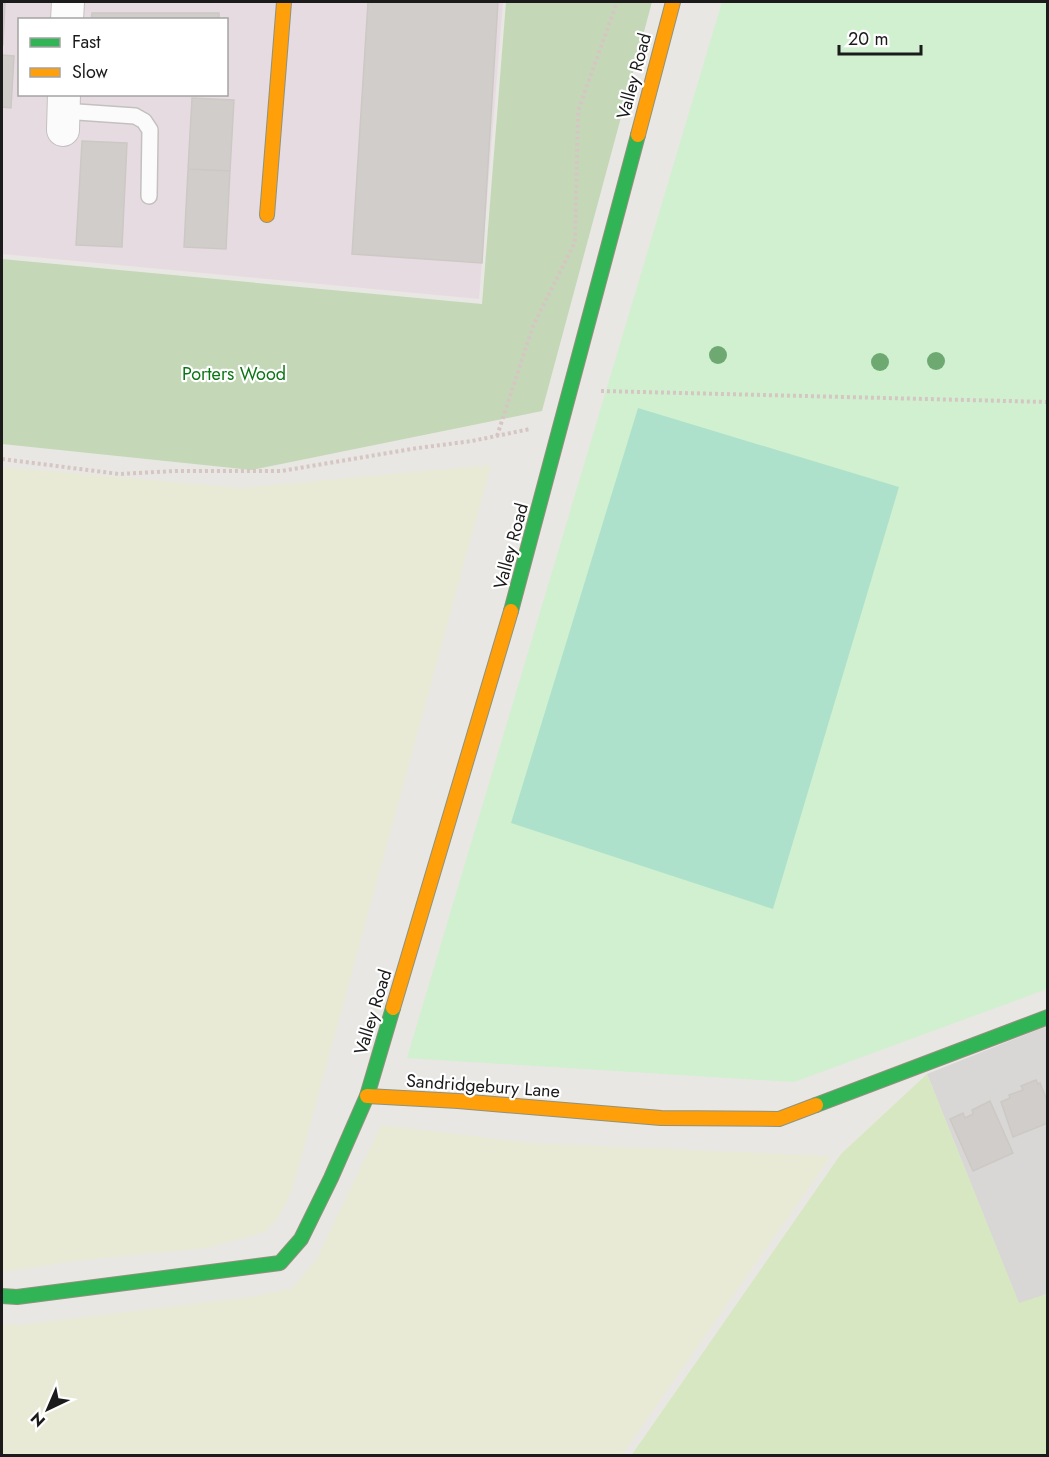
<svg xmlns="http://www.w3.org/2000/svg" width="1049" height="1457" font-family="Jost,sans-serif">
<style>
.residential{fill:#d8d7d5}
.industrial{fill:#e7dbe2;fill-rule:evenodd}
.farmland{fill:#e9ead6}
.grass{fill:#d6e7c1}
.forest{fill:#c4d8b8}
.park{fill:#d0f0d0}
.pitch{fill:#aee1cb}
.building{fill:#d0cdca;stroke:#ccc9c5;stroke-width:1.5}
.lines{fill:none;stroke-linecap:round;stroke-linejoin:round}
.lane-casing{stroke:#c2c1bf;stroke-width:18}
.street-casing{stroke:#c2c1bf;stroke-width:34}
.fast-casing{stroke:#90927c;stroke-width:16}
.slow-casing{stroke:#90927c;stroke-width:16}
.path{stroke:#d5c6c3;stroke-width:4;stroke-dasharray:3 3;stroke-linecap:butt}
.lane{stroke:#fcfbfb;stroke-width:15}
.street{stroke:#fcfbfb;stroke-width:32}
.fast{stroke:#30b455;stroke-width:14}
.slow{stroke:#ff9f0a;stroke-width:14}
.tree{fill:#6fa972}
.labels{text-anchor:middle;stroke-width:4.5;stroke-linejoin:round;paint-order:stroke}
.street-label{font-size:18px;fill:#1b1b1b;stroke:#fff}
.park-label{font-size:18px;fill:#0c7615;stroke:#fff}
</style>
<rect width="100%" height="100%" fill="#e9e7e3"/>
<path class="residential" d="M1047 1026V1294L1019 1304 927 1074Z"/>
<path class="industrial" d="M2 2H503L479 299 2 254ZM20 20H226V94H20Z"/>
<path class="farmland" d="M491 465 292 1191 279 1217 265 1232 207 1248 83 1260 2 1272V467L241 488Z
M381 1125 530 1143 831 1156 622 1455H2V1324L19 1325 256 1296 292 1288 316 1260Z"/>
<path class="grass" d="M927 1074 1019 1303 1047 1294V1455L631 1456 841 1154Z"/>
<path class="forest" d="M506 2H652L542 411 252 470 2 444V259L482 304Z"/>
<path class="park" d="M722 2H1047V989L794 1082 407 1058Z"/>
<path class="pitch" d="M638 408 899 487 773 909 511 823Z"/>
<path class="building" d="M2 2H5L3 44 2 43Z
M368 2H498L482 263 352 254Z
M92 13H219V20H91Z
M2 55 14 56 11 108 2 107Z
M192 98 234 100 230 171 188 169Z
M82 141 127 143 122 247 76 245Z
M188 169 230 171 226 249 184 247Z
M1036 1080 1038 1084 1040 1083 1048 1103V1123L1013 1137 1001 1102 1010 1098 1009 1095 1023 1090 1021 1086Z
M990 1101 1013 1153 973 1171 950 1119 963 1113 965 1118 973 1114 972 1110Z"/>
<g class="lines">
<defs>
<path id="lane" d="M63 111 135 116 144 121 150 130 149 196"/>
<path id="street" d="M67 20 68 2
M63 130 64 94"/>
<path id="fast" d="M511 611 638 135
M816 1105 1048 1017
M2 1296 17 1297 280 1263 301 1239 331 1178 367 1096 393 1008"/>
<path id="slow" d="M638 135 673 2
M267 215 284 2
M393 1008 511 611
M367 1096 458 1101 661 1118 779 1119 816 1105"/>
</defs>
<use href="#lane" class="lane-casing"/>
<use href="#street" class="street-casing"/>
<use href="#fast" class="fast-casing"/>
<use href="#slow" class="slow-casing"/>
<path class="path" d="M601 391 1048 402
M497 436 533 326 575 242 578 111 617 2
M2 459 119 474 175 471H281L418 448 472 441 530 429"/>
<use href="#lane" class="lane"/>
<use href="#street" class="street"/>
<use href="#fast" class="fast"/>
<use href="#slow" class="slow"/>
</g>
<g class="tree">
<circle cx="718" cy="355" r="9"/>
<circle cx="936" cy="361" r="9"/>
<circle cx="880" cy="362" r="9"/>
</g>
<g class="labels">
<g class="street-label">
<text transform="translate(634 76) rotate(-75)" y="6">Valley Road</text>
<text transform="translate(511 546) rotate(-75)" y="6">Valley Road</text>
<text transform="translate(373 1012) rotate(-73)" y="6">Valley Road</text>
<text transform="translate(483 1086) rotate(4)" y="6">Sandridgebury Lane</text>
</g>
<g class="park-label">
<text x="234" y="380">Porters Wood</text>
</g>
</g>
<rect width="1049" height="1457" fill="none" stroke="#1b1b1b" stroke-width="6"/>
<rect x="18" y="18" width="210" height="78" fill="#ffffff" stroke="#a4a4a4" stroke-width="1.5"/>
<rect x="30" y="38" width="30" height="9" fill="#30b455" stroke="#a4a4a4" stroke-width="1.5"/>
<text x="72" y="48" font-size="18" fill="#1b1b1b">Fast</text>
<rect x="30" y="68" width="30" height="9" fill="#ff9f0a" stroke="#a4a4a4" stroke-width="1.5"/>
<text x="72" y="78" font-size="18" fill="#1b1b1b">Slow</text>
<g transform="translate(48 1409) rotate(224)" stroke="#ffffff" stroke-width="4.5" paint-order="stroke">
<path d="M0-4.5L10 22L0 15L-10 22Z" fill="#1b1b1b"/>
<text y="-9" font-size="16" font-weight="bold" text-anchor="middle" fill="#1b1b1b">N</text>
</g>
<path d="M839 45v9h82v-9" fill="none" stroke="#1b1b1b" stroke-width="3"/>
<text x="848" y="45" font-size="18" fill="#1b1b1b" stroke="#ffffff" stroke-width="4.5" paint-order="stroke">20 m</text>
</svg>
